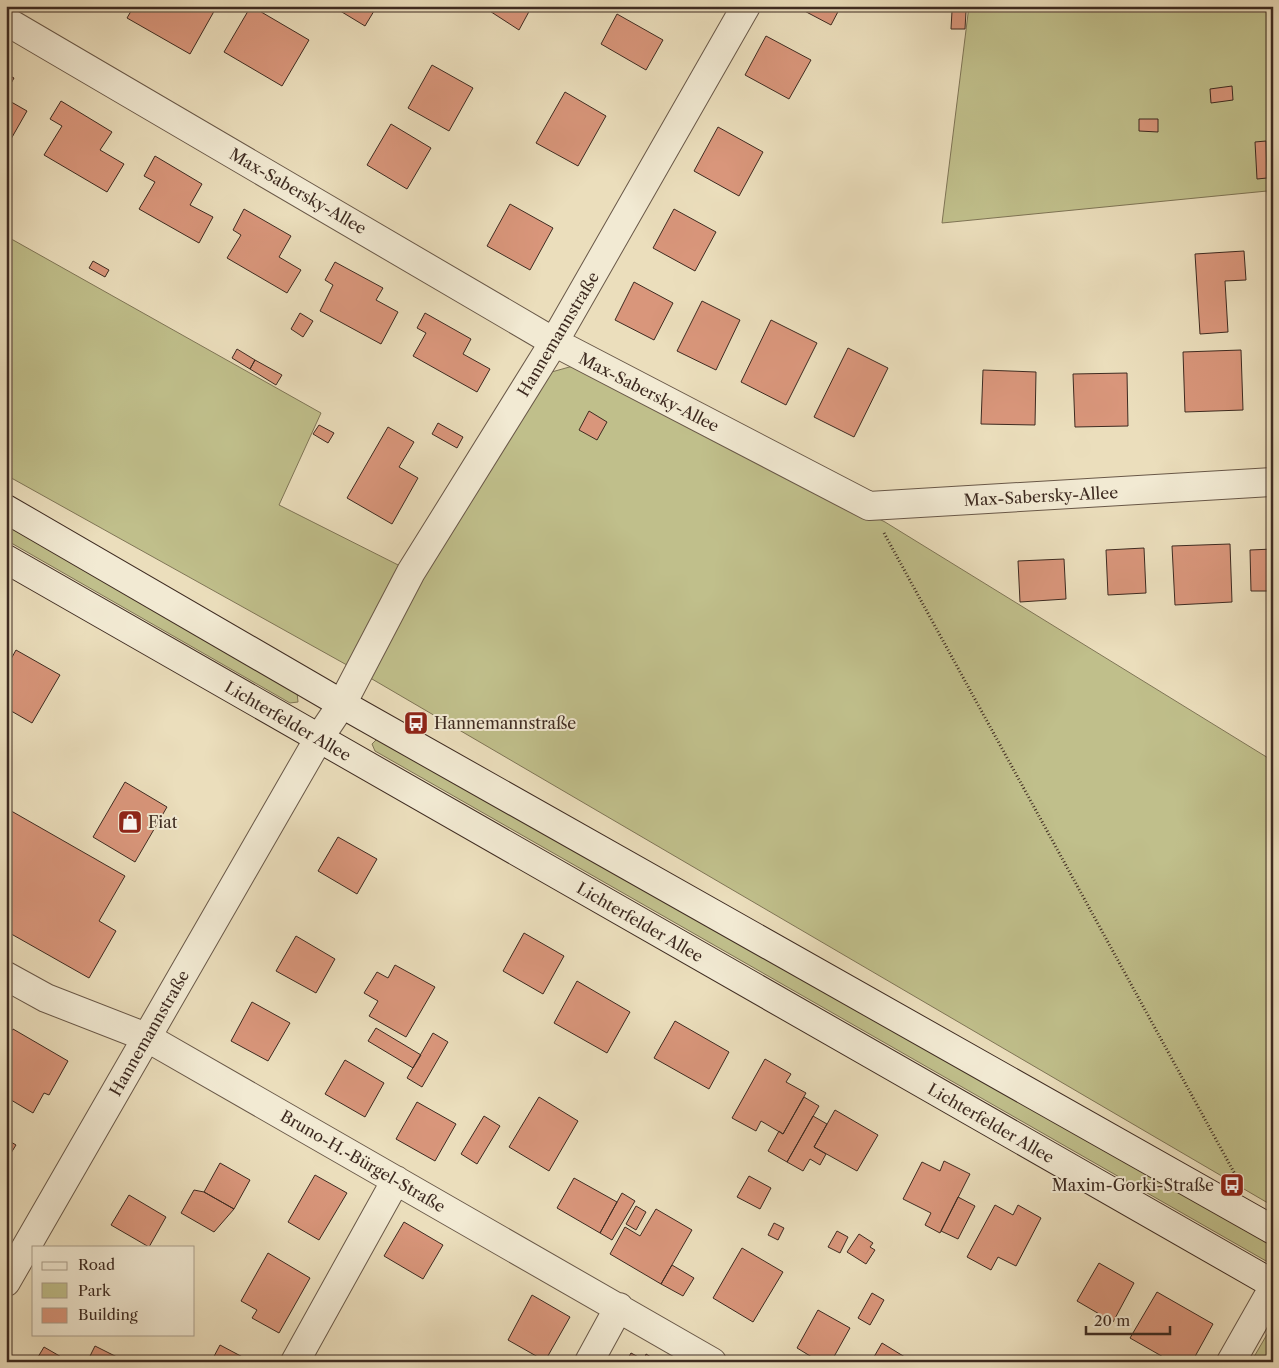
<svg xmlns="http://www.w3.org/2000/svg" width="1279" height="1368" font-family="'Libre Caslon Text',serif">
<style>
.green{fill:#c0bf8b;stroke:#7f7556}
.building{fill:#d9967b;stroke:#3e2b21}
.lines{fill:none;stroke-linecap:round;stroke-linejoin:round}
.street-casing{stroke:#695848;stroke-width:30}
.secondary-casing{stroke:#3e2b21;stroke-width:30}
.path{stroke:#3e2b21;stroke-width:3;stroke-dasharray:1 2.5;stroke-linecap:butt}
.street{stroke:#f2ead3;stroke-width:28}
.secondary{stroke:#f2ead3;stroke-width:28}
.labels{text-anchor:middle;stroke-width:4;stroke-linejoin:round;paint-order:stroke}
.street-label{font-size:16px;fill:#3e2b21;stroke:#f2ead3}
.poi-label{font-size:16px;fill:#3e2b21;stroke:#f2ead3;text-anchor:start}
</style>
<rect width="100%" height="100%" fill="#ebdebc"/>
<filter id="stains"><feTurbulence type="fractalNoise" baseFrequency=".004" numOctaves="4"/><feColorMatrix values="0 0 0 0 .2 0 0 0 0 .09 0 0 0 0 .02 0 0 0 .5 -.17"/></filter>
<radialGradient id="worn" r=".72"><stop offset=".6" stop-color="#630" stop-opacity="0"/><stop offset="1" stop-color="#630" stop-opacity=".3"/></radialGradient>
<path class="green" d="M969 6H1273V254L1267 191 942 223Z
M6 236 321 413 279 505 422 577 548 373 573 366 885 522 1273 761V1206L372 679 6 475Z
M6 523 297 692 298 702 290 703 6 540Z
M377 739 1273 1242V1265L375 751 372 744Z
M1273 1328V1362H1251L1269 1331Z"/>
<path class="building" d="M134 6H217L190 54 127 18Z
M251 6 309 40 282 86 224 52Z
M332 6H377L365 26Z
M482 6H532L519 30Z
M795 6H841L831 25Z
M952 11H966L965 29H951Z
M617 14 663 40 646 70 601 44Z
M766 36 811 60 789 99 745 75Z
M432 65 473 88 449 131 408 108Z
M6 74 14 78 6 92Z
M1232 86 1233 100 1211 103 1210 89Z
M565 92 606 116 578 166 536 143Z
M6 99 27 111 11 139 6 136Z
M61 101 112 132 100 150 124 164 107 192 44 155 62 126 50 119Z
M1139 119H1158V132L1139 131Z
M391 124 431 148 407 189 367 165Z
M718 127 763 152 739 196 694 171Z
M1266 141 1267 178 1257 179 1255 142Z
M155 156 202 184 190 205 213 217 199 243 139 209 155 182 144 176Z
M510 204 553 228 530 270 487 246Z
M244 209 291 236 279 257 301 270 287 293 227 258 241 235 233 230Z
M674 209 716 232 695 271 653 248Z
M1244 251 1246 280 1225 281 1228 332 1200 334 1195 254Z
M93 261 109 270 105 277 89 268Z
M335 262 383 288 376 300 398 312 381 344 320 311 333 285 325 280Z
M634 282 673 303 654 340 615 320Z
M702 301 740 320 716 370 677 351Z
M300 313 313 321 303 337 291 329Z
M425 313 471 339 463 354 490 369 477 392 413 356 426 333 417 328Z
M771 320 817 343 786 405 741 382Z
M848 348 888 368 854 437 814 417Z
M237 349 255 360 250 369 232 358Z
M1241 350 1243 410 1185 412 1183 352Z
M255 360 282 375 276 385 250 369Z
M983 370 1036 372 1035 425 981 424Z
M1127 373 1128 426 1075 427 1073 374Z
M589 411 607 422 597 440 579 430Z
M438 423 463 437 457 448 432 434Z
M319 425 334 433 328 443 313 434Z
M388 427 414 442 399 467 418 478 392 524 347 498Z
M1230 544 1232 602 1175 605 1172 546Z
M1144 548 1146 593 1108 595 1106 550Z
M1273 549V591H1251L1250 550Z
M1064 559 1066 599 1020 602 1018 561Z
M16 650 60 675 32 723 6 708V668Z
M125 782 167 807 135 862 93 837Z
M6 808 125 876 99 921 116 931 89 978 6 931Z
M338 837 377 859 357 894 318 871Z
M524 933 564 956 543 994 503 971Z
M296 936 335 959 316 993 276 971Z
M395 965 435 987 406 1037 369 1016 378 1001 364 993 377 972 388 978Z
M577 981 630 1012 607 1053 554 1023Z
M252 1002 290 1023 268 1061 231 1041Z
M675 1021 729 1052 709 1089 654 1058Z
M376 1028 421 1055 413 1068 368 1041Z
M13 1029 68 1061 49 1095 44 1093 33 1113 6 1097V1040Z
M433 1033 448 1042 422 1087 407 1078Z
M765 1059 791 1074 786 1082 806 1093 783 1134 761 1121 756 1131 732 1118Z
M345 1060 384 1083 365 1117 325 1094Z
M539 1097 578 1121 549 1171 509 1147Z
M804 1097 819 1106 787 1162 768 1151 779 1131 783 1134Z
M417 1102 456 1124 435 1161 396 1139Z
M835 1110 878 1135 857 1171 814 1147Z
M484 1116 500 1126 477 1164 461 1154Z
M813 1116 827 1124 814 1147 826 1154 820 1165 810 1159 803 1171 787 1162Z
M6 1139 16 1145 6 1161Z
M944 1161 970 1174 940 1233 925 1225 931 1213 903 1199 922 1162 940 1171Z
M220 1163 250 1180 234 1209 204 1192Z
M315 1175 347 1193 319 1240 288 1222Z
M749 1176 771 1188 760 1209 737 1197Z
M574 1178 617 1202 600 1233 557 1208Z
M194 1190 204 1192 234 1209 214 1232 181 1213Z
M622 1193 635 1201 612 1240 600 1233Z
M129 1195 166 1217 149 1247 111 1225Z
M958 1197 975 1206 958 1239 941 1231Z
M995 1205 1013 1215 1018 1205 1041 1218 1016 1266 998 1257 991 1270 967 1257Z
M636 1206 646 1212 636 1230 626 1224Z
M656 1209 692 1230 661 1284 610 1254 625 1227 640 1236Z
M404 1222 443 1245 423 1279 384 1256Z
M774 1223 784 1228 778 1240 768 1235Z
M837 1231 848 1237 840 1253 828 1247Z
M859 1234 873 1243 870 1247 875 1250 866 1264 847 1252Z
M742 1248 783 1272 753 1322 713 1298Z
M268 1253 310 1278 279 1333 252 1318 257 1310 241 1301Z
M1099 1263 1134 1283 1113 1322 1077 1301Z
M672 1265 694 1278 683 1296 661 1284Z
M1157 1292 1213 1324 1192 1362H1172L1130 1338Z
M872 1293 884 1300 870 1325 858 1318Z
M532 1295 570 1317 545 1361 508 1340Z
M818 1310 850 1328 831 1362H820L797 1348Z
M882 1343 913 1362H871Z
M220 1345 252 1362H211Z
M95 1346 125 1361 124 1362H87Z
M44 1347 70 1362H35Z
M631 1353 644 1360 646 1354 659 1362H626Z"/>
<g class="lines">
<defs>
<path id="street" d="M6 21 554 342 869 506 1273 482
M6 976 46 998 146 1037 712 1362
M6 1282 319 738 342 704 411 572 554 342 746 6
M295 1362 396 1180
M589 1362 619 1307
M1231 1362 1273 1288"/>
<path id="secondary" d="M6 509 342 704 1273 1230
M6 559 1273 1284"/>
</defs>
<use href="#street" class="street-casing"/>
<use href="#secondary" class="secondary-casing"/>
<path class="path" d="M884 533 1236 1176"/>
<use href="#street" class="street"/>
<use href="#secondary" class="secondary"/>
</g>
<defs>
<symbol id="bus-square" viewBox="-11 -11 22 22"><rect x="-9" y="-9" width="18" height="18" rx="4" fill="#8f2418" stroke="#f2ead3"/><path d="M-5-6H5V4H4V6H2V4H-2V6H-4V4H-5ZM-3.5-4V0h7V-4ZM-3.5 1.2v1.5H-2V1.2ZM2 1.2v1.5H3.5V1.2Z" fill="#fff"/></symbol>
<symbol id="shop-square" viewBox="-11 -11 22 22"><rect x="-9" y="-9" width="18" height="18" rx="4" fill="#8f2418" stroke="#f2ead3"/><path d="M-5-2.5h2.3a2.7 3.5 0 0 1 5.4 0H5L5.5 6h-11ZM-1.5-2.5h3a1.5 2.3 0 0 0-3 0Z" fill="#fff"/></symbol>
</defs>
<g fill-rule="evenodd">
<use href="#bus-square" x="402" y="709" width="28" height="28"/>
<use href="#shop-square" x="116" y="808" width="28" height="28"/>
<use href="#bus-square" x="1218" y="1171" width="28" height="28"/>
</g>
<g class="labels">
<g class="street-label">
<text transform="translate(298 191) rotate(30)" y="6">Max-Sabersky-Allee</text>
<text transform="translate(558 334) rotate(-59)" y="6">Hannemannstraße</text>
<text transform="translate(649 392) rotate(27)" y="6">Max-Sabersky-Allee</text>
<text transform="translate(1041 496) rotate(-3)" y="6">Max-Sabersky-Allee</text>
<text transform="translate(288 721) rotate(30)" y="6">Lichterfelder Allee</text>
<text transform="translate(640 922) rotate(30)" y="6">Lichterfelder Allee</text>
<text transform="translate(149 1033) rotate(-60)" y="6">Hannemannstraße</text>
<text transform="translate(991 1123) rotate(30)" y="6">Lichterfelder Allee</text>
<text transform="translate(363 1161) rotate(30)" y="6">Bruno-H.-Bürgel-Straße</text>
</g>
<g class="poi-label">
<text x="434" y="729">Hannemannstraße</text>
<text x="148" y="828">Fiat</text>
<text x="1214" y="1191" text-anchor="end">Maxim-Gorki-Straße</text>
</g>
</g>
<rect width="1279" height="1368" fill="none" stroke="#ebdebc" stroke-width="25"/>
<rect x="8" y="8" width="1264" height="1353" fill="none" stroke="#3e2b21" stroke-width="2.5"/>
<rect x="12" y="12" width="1254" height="1343" fill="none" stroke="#3e2b21"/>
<rect x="32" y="1246" width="162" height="90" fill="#f2ead3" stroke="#aa9e8c"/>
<rect x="42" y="1262" width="25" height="8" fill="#f2ead3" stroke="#aa9e8c"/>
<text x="78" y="1270" font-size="15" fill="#3e2b21">Road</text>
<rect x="42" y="1283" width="25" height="15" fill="#c0bf8b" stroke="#aa9e8c"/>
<text x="78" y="1296" font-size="15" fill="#3e2b21">Park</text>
<rect x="42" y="1308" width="25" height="15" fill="#d9967b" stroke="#aa9e8c"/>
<text x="78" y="1320" font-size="15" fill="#3e2b21">Building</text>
<path d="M1086 1326v8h84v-8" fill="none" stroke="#3e2b21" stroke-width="2.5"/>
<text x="1094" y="1326" font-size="15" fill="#3e2b21" stroke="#f2ead3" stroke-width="4" paint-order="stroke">20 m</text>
<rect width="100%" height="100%" filter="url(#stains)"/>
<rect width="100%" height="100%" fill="url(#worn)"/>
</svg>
